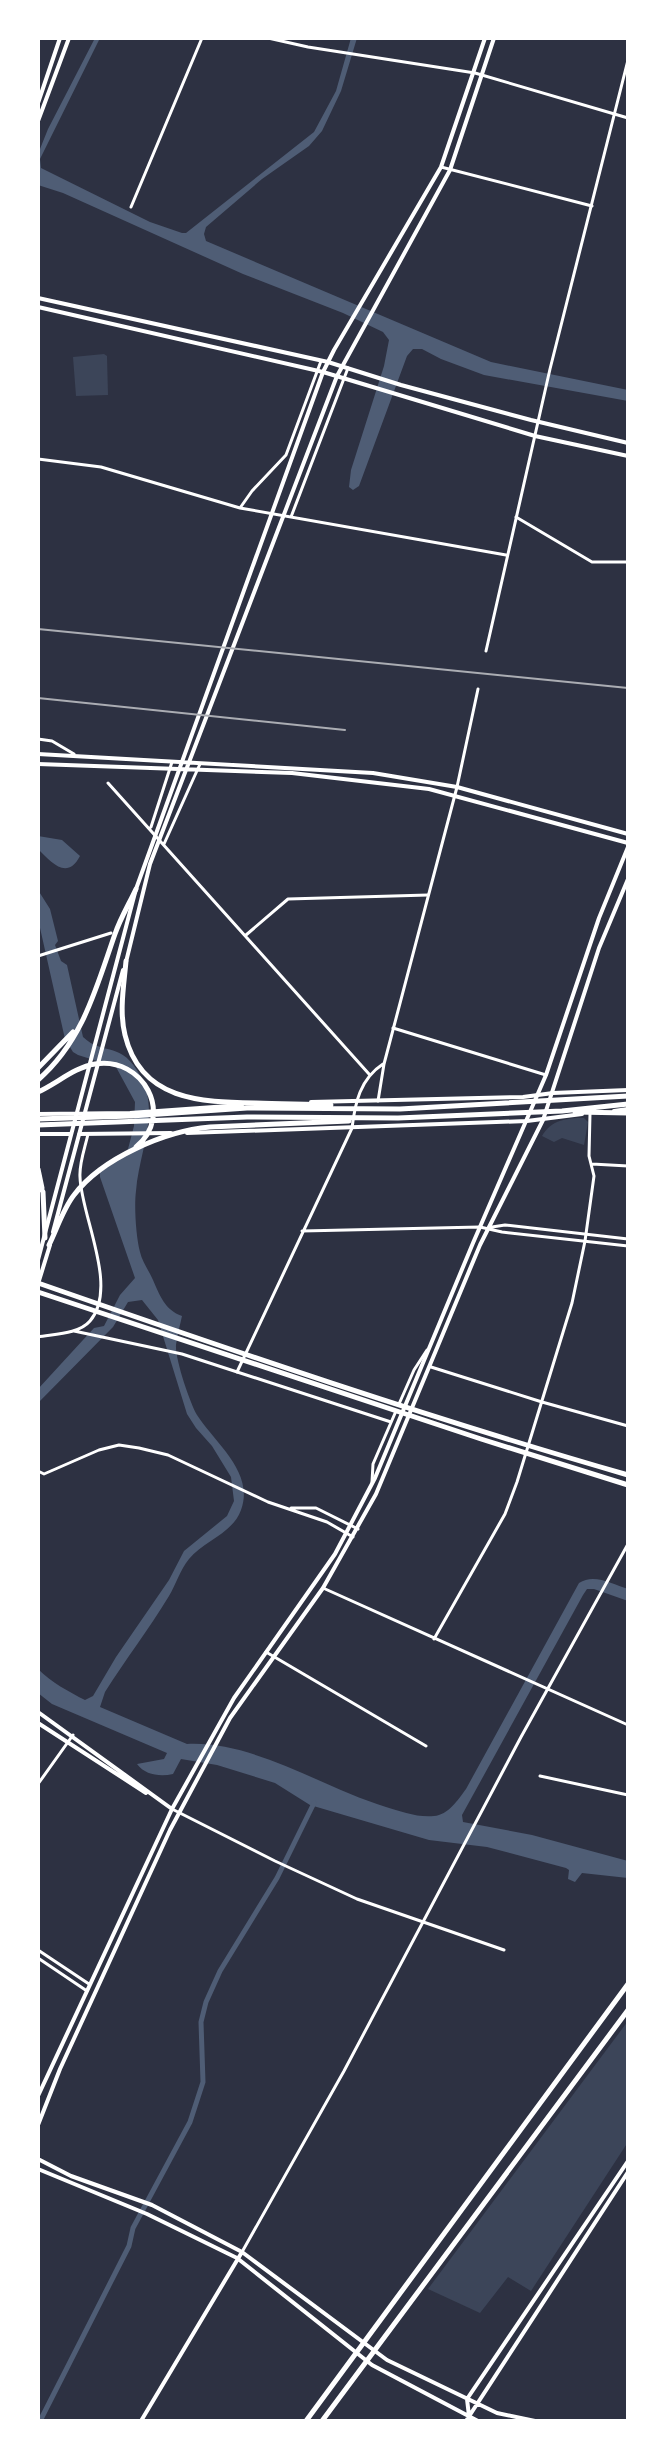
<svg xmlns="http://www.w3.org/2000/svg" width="666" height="2459" font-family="Montserrat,sans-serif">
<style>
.green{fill:#3c4559}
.water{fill:#4f5d75}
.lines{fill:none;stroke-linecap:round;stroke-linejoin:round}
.canal{stroke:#4f5d75;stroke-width:5}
.minor{stroke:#fff;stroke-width:3}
.tertiary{stroke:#fff;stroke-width:3}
.secondary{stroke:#fff;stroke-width:4}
.primary{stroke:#fff;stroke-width:4}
.trunk{stroke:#fff;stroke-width:5}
.motorway{stroke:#fff;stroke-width:5}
.rail{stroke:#abadb3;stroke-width:2}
</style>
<rect width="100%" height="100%" fill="#2d3142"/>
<path class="green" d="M104 354 107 356 108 395 76 396 73 357Z
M584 1118 588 1122 584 1145 562 1138 554 1142 542 1136C551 1120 566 1118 584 1118Z
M628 2021V2142L531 2291 508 2277 480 2313 428 2289Z"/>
<path class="water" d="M95 38H100L40 159 41 168 150 222 182 233H186L314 132 336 91 351 38H357L341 91 322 131 309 146 262 179 206 227 204 234 206 241 491 362 628 390V401L484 375 441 359 422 349H413L407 356 359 486 353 490 349 487 351 470 384 366 389 340 383 332 343 313 243 274 63 193 38 185V154L48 129Z
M38 836 62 840 80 856C67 881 51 862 38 849Z
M38 890 50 909 58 941 55 945 61 961 67 965 83 1037C104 1057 121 1039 141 1077 160 1114 139 1152 136 1191 134 1206 136 1237 140 1252 142 1261 149 1271 153 1280 160 1296 165 1310 182 1316 180 1326 177 1335 176 1345 175 1359 190 1403 197 1415 214 1442 255 1472 241 1510 233 1533 204 1541 189 1559 180 1570 176 1584 169 1596 149 1629 125 1660 105 1692L100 1707 187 1744C255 1741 321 1787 386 1807 400 1811 418 1818 434 1816 448 1815 458 1800 466 1789L579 1583C594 1573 612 1584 628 1589V1601L594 1589H587L583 1595 462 1815 463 1822 532 1835 628 1861V1878L582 1873 575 1882 568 1879 569 1870 566 1868 487 1847 429 1840 310 1805 275 1783 217 1765 181 1759 173 1774C160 1777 145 1775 137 1764L164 1759 167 1753 52 1704 38 1693V1669C51 1682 69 1692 85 1700L93 1696 116 1657 169 1580 184 1551 227 1516 234 1501 231 1477 212 1446 196 1428 187 1414 158 1320 142 1300 128 1302 113 1327 38 1403V1389L94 1328 104 1326 120 1295 135 1278 100 1177V1172L122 1158 128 1149 134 1126 135 1102 116 1067 78 1055 73 1052 65 1039 38 919Z"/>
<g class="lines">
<path class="canal" d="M40 2421 129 2246 133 2228 190 2122 203 2082 201 2022 206 2002 220 1971 277 1878 314 1803"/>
<path class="minor" d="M268 38 308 47 475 73 628 118
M131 207 202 38
M516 517 592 562H628
M38 739 52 741 74 754
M108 783 369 1074
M151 827 172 762
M164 844 200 764
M246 935 288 899 428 895
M393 1028 546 1075
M592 1164 628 1166
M74 1331 182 1354 391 1422
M38 1337C54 1334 79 1334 90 1321 119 1287 81 1216 80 1177 79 1163 85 1148 88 1134
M431 1367 542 1402 628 1426
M399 1404 414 1370 427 1350
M38 1471 44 1474 99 1450 119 1445 139 1448 168 1455 268 1502 327 1522 353 1537
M372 1482 373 1464 396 1411
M291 1508H316L358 1529
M323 1588 628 1725
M434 1639 505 1514 517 1482 572 1303 585 1241 594 1176 589 1156 590 1114
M266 1652 426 1746
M540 1776 628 1795
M38 1784 73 1735
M172 1809 275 1861 357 1899 504 1950
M242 2252 344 2071 521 1737 628 1544"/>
<path class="tertiary" d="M441 167 592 206
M38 459 101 467 240 508 506 555
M240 508 252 491 286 455 321 361
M291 517 348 368
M486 651 550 369 628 60
M38 956 111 933
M378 1101 384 1064 457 787 478 689
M492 1227 505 1225 628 1239
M302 1231 480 1227 502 1232 628 1246
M237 1372 352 1128C355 1103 360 1079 383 1064
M38 1950 89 1984
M38 1958 87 1991"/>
<path class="secondary" d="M38 103 60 38
M38 121 69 38
M38 298 328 362 401 385 531 420 628 443
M38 307 323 372 535 436 628 456
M38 1712 172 1809
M38 1723 146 1793
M38 2096 172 1809 234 1698 335 1554 375 1478 473 1243 546 1075 599 918 628 847
M38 2125 60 2069 170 1830 230 1718 323 1588 376 1494 480 1245 543 1120 599 948 628 879
M38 2159 71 2176 152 2205 242 2252 387 2360 497 2413 535 2421
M38 2169 147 2214 237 2258 372 2365 478 2421
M469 2416 467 2399 628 2161
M141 2421 242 2252
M466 2421 628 2172"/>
<path class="primary" d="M38 754 373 773 457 787 628 834
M38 764 292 773 429 789 628 843
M126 962 150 864 337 376 450 170 494 38
M311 1102 523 1097 553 1093 628 1090
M614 1111 628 1109
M38 1114 130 1113 242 1105
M187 1133 527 1121 582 1114
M38 1134H71
M79 1134 171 1133
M53 1232 123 970
M38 1260 136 889 323 372 334 350 441 167 485 38
M38 1284 50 1245"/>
<path class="trunk" d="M126 961C124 985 119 1011 125 1035 141 1101 201 1102 256 1103 281 1104 306 1104 331 1105
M38 1068 73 1032
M38 1080C83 1041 96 988 115 934 120 919 129 904 136 889
M38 1092C56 1084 75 1067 95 1064 143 1056 175 1115 136 1147
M575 1112 628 1113
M38 1119 131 1116 247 1108 400 1109 628 1096
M38 1125 247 1117 398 1118 562 1111 628 1104
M38 1169 42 1188
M38 1183 43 1192 45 1238
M49 1245C57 1229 63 1209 74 1195 102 1158 165 1131 210 1127L349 1121"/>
<path class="motorway" d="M38 1283C233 1351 430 1418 628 1475
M38 1292 481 1439 628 1485
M306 2421 628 1984
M322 2421 628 2010"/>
<path class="rail" d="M38 629 628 688
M38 698 345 730"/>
</g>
<rect width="666" height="2459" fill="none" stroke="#ffffff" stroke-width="80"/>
</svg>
